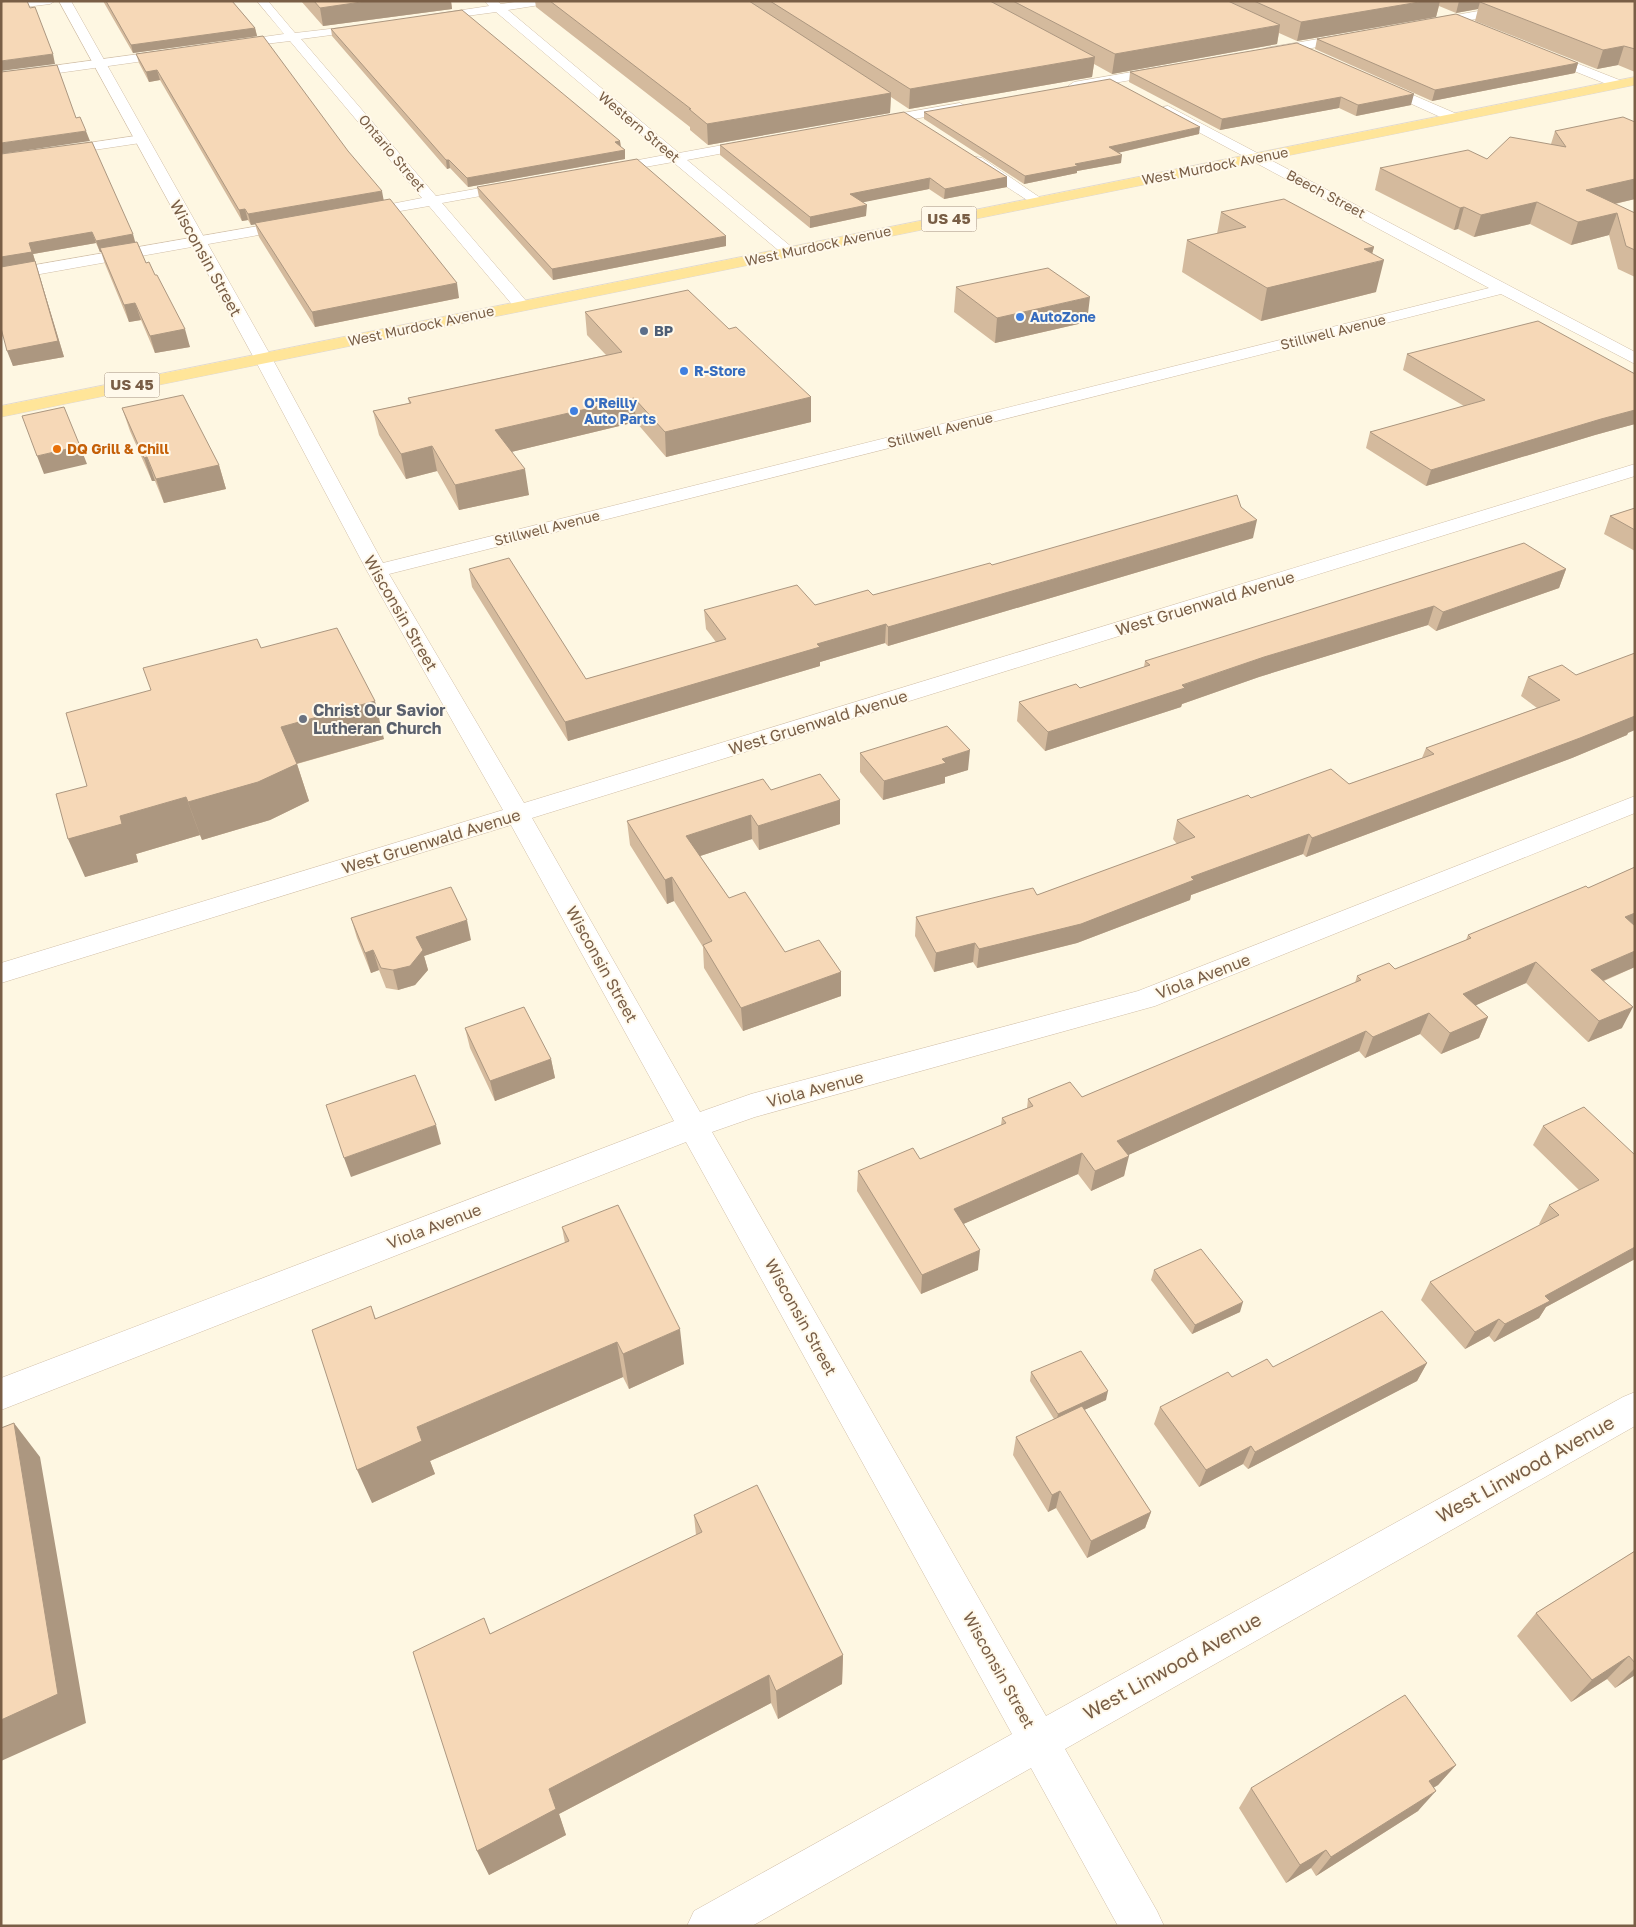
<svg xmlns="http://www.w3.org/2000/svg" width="1636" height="1927" font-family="'Golos Text',sans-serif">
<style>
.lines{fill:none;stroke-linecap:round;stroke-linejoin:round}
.minor-casing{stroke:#d1bfa8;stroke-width:1}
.tertiary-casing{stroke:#d1bfa8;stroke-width:1}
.primary-casing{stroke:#dfd8d3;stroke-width:1}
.minor{fill:#fff;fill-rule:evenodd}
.tertiary{fill:#fff;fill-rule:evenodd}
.primary{fill:#ffe599;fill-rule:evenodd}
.wall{fill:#d4ba9d}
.shaded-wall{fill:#ac9780}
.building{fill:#f6d8b7;stroke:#ac9780}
.shop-dot{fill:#3f7fe0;stroke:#fff9eb;stroke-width:2}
.service-dot{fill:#5c6f8a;stroke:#fff9eb;stroke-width:2}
.food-dot{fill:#e8710a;stroke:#fff9eb;stroke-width:2}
.worship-dot{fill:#6b7280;stroke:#fff9eb;stroke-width:2}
.labels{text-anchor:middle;stroke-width:4;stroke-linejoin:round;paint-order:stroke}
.far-street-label{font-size:14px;fill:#795e46;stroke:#fff9eb}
.far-shop-label{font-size:14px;font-weight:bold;fill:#366cbe;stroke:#fff9eb;text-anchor:start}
.far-service-label{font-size:14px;font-weight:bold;fill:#4e5e75;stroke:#fff9eb;text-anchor:start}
.far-food-label{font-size:14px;font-weight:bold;fill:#c56008;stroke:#fff9eb;text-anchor:start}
.shield{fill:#fff9eb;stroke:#a18c78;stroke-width:1}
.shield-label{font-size:15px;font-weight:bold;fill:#795e46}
.street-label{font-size:16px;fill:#795e46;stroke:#fff9eb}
.worship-label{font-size:16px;font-weight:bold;fill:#5b616d;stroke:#fff9eb;text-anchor:start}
.near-street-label{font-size:19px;fill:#795e46;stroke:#fff9eb}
</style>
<rect width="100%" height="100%" fill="#fef7e2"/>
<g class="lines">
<defs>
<path id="minor" d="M20 1H55L50 4 1 10V4Z
M257 1H268L295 33 373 24 375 26 369 30 301 39 436 196 514 182 519 183 521 186 519 189 442 203 527 302 529 305 527 308H515L429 206 360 218 355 217 353 214 355 211 422 198 290 41 224 49 222 46 228 42 284 34Z
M485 1H497L501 4 521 1H551L546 4 508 10 679 153 756 139 761 140 763 143 761 146 687 160 794 249 797 252 794 255H784L673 162 606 174 601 173 599 170 601 167 665 155 496 12 429 21 423 18 429 15 489 6Z
M1535 1H1560L1555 4 1428 28 1422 24 1428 20Z
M1354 33 1358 34V40L1266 56 1260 52 1266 48Z
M176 49 180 50 182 53 180 56 1 81V73Z
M1543 50 1622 81 1624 84 1622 87H1614L1539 57 1537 54 1539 51Z
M1167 66 1171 67 1173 70 1171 73 1074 90 1068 86 1074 82Z
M1378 80 1457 114 1459 117 1452 121 1447 120 1374 87 1372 84 1374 81Z
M960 103 967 107 965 110 874 126 867 122 874 118Z
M1168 106 1635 352V364L1501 294 389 574 524 803 1635 464V476L532 818 700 1112 751 1094 1138 991 1635 796V813L1155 1006 755 1117 712 1132 1046 1716 1623 1397 1635 1392V1426L1065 1749 1157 1911 1164 1926H1118L1031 1768 752 1926H687L694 1911 1012 1734 686 1142 1 1410V1378L674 1121 511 825 1 983V963L503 810 367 571 254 358 257 354H269L272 358 383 563 1489 288 1163 113 1161 110 1163 107Z
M142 135 149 139 147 142 1 164V156Z
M977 157 982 158 1045 201 1038 205 1033 204 972 164 970 161 972 158Z
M293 220 298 222 301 225 298 228 1 281V271Z"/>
<path id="tertiary" d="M59 1H71L272 358 269 362H257L254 358Z"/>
<path id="primary" d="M1635 77V85L1 417V406Z"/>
</defs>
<use href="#minor" class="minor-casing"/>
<use href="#tertiary" class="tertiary-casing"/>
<use href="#primary" class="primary-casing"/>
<use href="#minor" class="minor"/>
<use href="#tertiary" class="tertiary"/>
<use href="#primary" class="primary"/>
</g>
<path class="wall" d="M103 1H232L255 28 257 36 133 53Z
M301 1H451L452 9 323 26Z
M535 1H1635V72L1618 65 1597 69 1475 21 1478 9 1456 13 1439 6 1436 17 1297 41 1279 33 1277 44 1112 74 1094 64 1092 77 909 109 891 97 890 113 708 145 690 130V127L536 7Z
M331 29 620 141 621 147 625 150V159L468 187 450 168 447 169 332 36Z
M1317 39 1578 63 1575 73 1432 101 1315 49Z
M136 54 384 200 459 298 315 327 259 237 255 224 251 225 248 220 242 221 160 80 149 82 139 63Z
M1130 72 1411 105 1356 116 1339 108 1220 130 1129 82Z
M924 112 1199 134 1118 153 1121 163 1077 171V173L1024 184 924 119Z
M1635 122V199L1615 204 1635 213V277L1618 269 1609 235 1571 245 1530 224 1474 237 1458 229 1454 230 1375 190 1380 168 1487 159 1551 144 1555 131Z
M720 145 1007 177V187L944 199 929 189 862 202 866 216 810 228 720 155Z
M1 154 135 242 190 347 155 353 141 320 129 322 105 264 101 252H100L96 243 33 254 64 357 13 366 4 336 1 337Z
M477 187 726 246 553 280 479 197Z
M1221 212 1374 247 1372 254 1376 292 1261 321 1182 272 1187 240 1217 234Z
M956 287 1087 322 995 343 954 312Z
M585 312 729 329 811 397V422L666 457 636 422 511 452 529 495 459 510 437 471 406 479 379 435 373 411 409 403 408 398 606 355 587 335Z
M1407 354 1635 374V424L1595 435 1426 486 1366 448 1370 432 1464 406 1403 370Z
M122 408 219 465 226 489 164 503 155 481H152L130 431Z
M1241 507 1253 538 888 646 885 643 820 662V666L568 741 472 587 469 569 586 679 716 642 706 629 704 610 815 605 873 595 992 565Z
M1635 508V551L1604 534 1610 516Z
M1566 569 1559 588 1436 631 1428 625 1259 677 1182 704 1181 707 1045 751 1017 721 1019 702 1080 688 1144 667 1145 661Z
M261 648 384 739 297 764 309 801 270 820 202 840 200 835 136 854 138 862 85 877 87 786 151 690Z
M1528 677 1628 733 1627 735 1572 758 1306 857 1303 854 1191 895 1190 900 1077 943 977 968 973 962 934 972 915 936 916 917 1037 895 1177 844 1173 839 1177 820 1251 798 1349 784 1422 758 1426 748 1537 708 1521 696Z
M860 753 968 770 945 777V783L883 800 860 772Z
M771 790 840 800V824L759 850 752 839 700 856 729 898 785 952 841 972V996L743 1031 704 968 703 947 674 901 667 904 630 845 627 821Z
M1635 867V967L1604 981 1622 1028 1588 1042 1526 983 1476 1005 1488 1017 1479 1038 1441 1054 1420 1034 1365 1058 1359 1051 1128 1155 1124 1176 1091 1191 1078 1174 963 1224 978 1270 921 1294 857 1191 858 1171 920 1159 1001 1125 1002 1118 1027 1108 1028 1099 1082 1097 1355 983 1357 976 1395 969 1466 940 1468 935 1588 888Z
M351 918 471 940 424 956 428 970 415 985 398 990 386 988 379 970 371 973 357 938Z
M465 1028 551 1059 555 1078 495 1101 470 1048Z
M1543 1126 1635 1155V1259L1546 1307 1539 1318 1494 1342 1489 1336 1465 1349 1421 1300 1430 1282 1540 1225 1539 1224 1549 1205 1579 1190 1533 1145Z
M562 1227 684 1364 629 1389 623 1377 430 1461 435 1474 372 1503 371 1306 376 1319 565 1243Z
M1154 1270 1240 1312 1192 1334 1151 1280Z
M1427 1363 1417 1381 1248 1469 1243 1464 1199 1487 1154 1424 1160 1407 1232 1377 1273 1367Z
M1031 1372 1106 1400 1084 1410 1151 1512 1145 1528 1087 1558 1056 1508 1048 1512 1013 1455 1016 1437 1054 1419 1030 1381Z
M694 1515 843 1655 842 1684 778 1719 771 1703 559 1814 566 1835 489 1875 477 1851 490 1634 696 1535Z
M1635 1551V1675L1615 1688 1607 1679 1571 1702 1517 1636 1536 1613Z
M1456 1765 1438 1785 1433 1788 1418 1811 1316 1876 1311 1868 1286 1883 1239 1808 1251 1788Z"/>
<path class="shaded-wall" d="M368 1H451L452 9 323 26 320 8Z
M1425 1H1440L1436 17 1297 41 1301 22Z
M1459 1H1522L1480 2 1478 9 1456 13Z
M1280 25 1277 44 1112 74 1115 54Z
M255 28 257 36 133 53 131 45Z
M1624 46 1618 65 1597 69 1603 50Z
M53 54 55 64 1 71V61Z
M1095 57 1092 77 909 109 910 89Z
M1578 63 1575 73 1432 101 1435 90Z
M157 70 160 80 149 82 146 72Z
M891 93 890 113 708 145 707 124Z
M1414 94 1411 105 1356 116 1358 105Z
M1341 97 1339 108 1220 130 1222 119Z
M1200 127 1199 134 1108 155 1109 147Z
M86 131 90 141 1 154V143Z
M620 141 621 150 615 142Z
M625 150V159L468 187 467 178Z
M1122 155 1121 163 1077 171V173L1024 184 1025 176 1075 164Z
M446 160H449L450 168 447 169Z
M1007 177V187L944 199 945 189Z
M930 178 929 189 850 205V194Z
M1635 179V199L1579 212 1586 190Z
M382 191 384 202 251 225 248 214Z
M1537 202 1530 224 1474 237 1481 215Z
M867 205 866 216 810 228V217Z
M1464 207 1458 229 1454 230 1460 208Z
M245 209 248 220 242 221 239 210Z
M1617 213 1609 235 1571 245 1578 222Z
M92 232 96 243 33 254 64 357 13 366 7 351 1 269V257L29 243Z
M133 234 136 245 100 252 96 241Z
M726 236V246L553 280 552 269Z
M1374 247 1369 264 1384 260 1376 292 1261 321 1267 288 1364 249Z
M457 283 459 298 315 327 312 312Z
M1090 297 1087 322 995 343 997 318Z
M135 303 141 320 129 322 124 305Z
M185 329 190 347 155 353 150 336Z
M811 397V422L666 457 665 432Z
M634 398 636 422 499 455 495 430Z
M1635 410V424L1595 435 1426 486 1431 470 1601 419Z
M80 446 87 464 44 474 37 456Z
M432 446 437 471 406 479 401 454Z
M147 457 155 481H152L144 458Z
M219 465 226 489 164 503 156 479Z
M525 469 529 495 459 510 455 485Z
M1257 520 1253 538 888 646V627Z
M1566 569 1559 588 1436 631 1443 612Z
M1434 606 1428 625 1259 677 1182 704 1181 707 1045 751 1048 732 1264 657Z
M886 624 885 643 820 662V666L568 741 565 722 817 644Z
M375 701 384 739 292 765 281 727Z
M1635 715V730L1628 733 1627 735 1572 758 1306 857 1312 838Z
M970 750 968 770 945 777V783L883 800 884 781 942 759Z
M297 764 309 801 270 820 202 840 188 802Z
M186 797 200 835 136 854 138 862 85 877 68 839 120 816Z
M840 800V824L759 850 758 826Z
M751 815 752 839 688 860 686 836Z
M1309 834 1303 854 1191 895 1190 900 1077 943 977 968 979 949 1191 877Z
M672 877 674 901 667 904 665 880Z
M1635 913V930L1625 917Z
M467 920 471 940 424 956 428 970 415 985 398 990 393 970 416 937Z
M975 943 973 962 934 972 936 953Z
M373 950 379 970 371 973 365 953Z
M1635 951V967L1581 990 1591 970Z
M1536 962 1526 983 1454 1015 1463 994Z
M841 972V996L743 1031 741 1008Z
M1633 1007 1622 1028 1588 1042 1599 1021Z
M1429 1013 1420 1034 1365 1058 1373 1037Z
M1488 1017 1479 1038 1441 1054 1450 1033Z
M1366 1031 1359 1051 1113 1162 1117 1141Z
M551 1059 555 1078 495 1101 490 1081Z
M436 1125 441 1144 351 1177 344 1158Z
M1082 1153 1078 1174 952 1229 954 1209Z
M1129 1156 1124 1176 1091 1191 1095 1171Z
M1635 1247V1259L1546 1307 1539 1318 1494 1342 1505 1324 1545 1296Z
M980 1250 978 1270 921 1294 922 1275Z
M1243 1302 1240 1312 1192 1334 1195 1325Z
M1499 1319 1489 1336 1465 1349 1475 1332Z
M680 1329 684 1364 629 1389 623 1354Z
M617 1342 623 1377 430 1461 435 1474 372 1503 357 1470 417 1427Z
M1427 1363 1417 1381 1248 1469 1255 1452Z
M1108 1391 1106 1400 1056 1423 1058 1414Z
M14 1423 40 1457 86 1723 1 1761V1720Z
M1251 1446 1243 1464 1199 1487 1206 1470Z
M1060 1491 1056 1508 1048 1512 1052 1495Z
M1151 1512 1145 1528 1087 1558 1091 1541Z
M843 1655 842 1684 778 1719 776 1691Z
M1629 1656 1607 1679 1571 1702 1592 1680Z
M1635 1668V1675L1615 1688Z
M769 1675 771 1703 559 1814 566 1835 489 1875 477 1851 549 1789Z
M1456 1765 1438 1785 1411 1801 1429 1781Z
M1436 1791 1418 1811 1316 1876 1331 1857Z
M1326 1850 1311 1868 1286 1883 1300 1865Z"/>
<path class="building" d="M9 1H27L30 8 35 7 53 54 1 61V2Z
M106 1H232L255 28 131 45Z
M314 1H368L320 8Z
M550 1H749L891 93 707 124 689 109H691Z
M770 1H990L1095 57 910 89Z
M1013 1H1228L1280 25 1115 54Z
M1254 1H1425L1301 22Z
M1484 1H1635V49L1624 46 1603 50 1480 2Z
M462 10 620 141 615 142 625 150 467 178 449 160H446L331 29Z
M1456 14 1578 63 1435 90 1317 39Z
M263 36 348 151 382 191 248 214 245 209 239 210 157 70 146 72 136 54Z
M1297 43 1414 94 1358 105 1341 97 1222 119 1130 72Z
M57 65 76 118 80 117 86 131 1 143V72Z
M1110 79 1200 127 1109 147 1122 155 1075 164 1078 166 1025 176 924 112Z
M904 112 1007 177 945 189 930 178 850 194 867 205 810 217 720 145Z
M1623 117 1635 122V179L1586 190 1635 213V250L1626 246 1617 213 1578 222 1537 202 1481 215 1464 207 1460 208 1380 168 1468 150 1487 159 1510 137 1566 147 1555 131Z
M92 142 133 234 96 241 92 232 29 243 32 252 1 257V154Z
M637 159 726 236 552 269 477 187Z
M390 199 457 283 312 312 255 223Z
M1284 199 1374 247 1364 249 1384 260 1267 288 1187 240 1246 227 1221 212Z
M137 242 146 263 149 262 155 275H157L185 329 150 336 135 303 124 305 100 248Z
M35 261 58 341 7 351 1 328V267Z
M1048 268 1090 297 997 318 956 287Z
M688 290 729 329 736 327 811 397 665 432 634 398 495 430 525 469 455 485 432 446 401 454 373 411 411 403 408 398 622 352 585 312Z
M1538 321 1635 374V410L1601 419 1431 470 1370 432 1485 400 1407 354Z
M183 395 219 465 156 479 147 457 144 458 122 408Z
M64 407 80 446 37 456 22 416Z
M1237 495 1241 507 1257 520 888 627 886 624 817 644 820 647 565 722 469 569 509 558 586 679 726 639 704 610 797 585 815 605 868 590 873 595 990 563 992 565Z
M1635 508V530L1610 516Z
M1524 543 1566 569 1443 612 1434 606 1264 657 1182 685 1185 688 1048 732 1019 702 1076 684 1080 688 1150 665 1145 661Z
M337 628 375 701 281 727 297 764 258 782 188 802 186 797 120 816 122 824 68 839 56 794 87 786 66 713 151 690 143 668 257 639 261 648Z
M1635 653V716L1580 738 1312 838 1309 834 1191 877 1194 880 1081 924 979 949 975 943 936 953 916 917 1033 888 1037 895 1195 837 1177 820 1248 795 1251 798 1331 769 1349 784 1434 754 1426 748 1560 700 1528 677 1562 665 1576 675Z
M947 726 970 750 942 759 946 763 884 781 860 753Z
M820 774 840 800 758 826 751 815 686 836 729 898 745 892 785 952 819 940 841 972 741 1008 703 945 712 941 672 877 665 880 627 821 763 779 771 790Z
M1635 867V913L1625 917 1635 926V951L1591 970 1633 1007 1599 1021 1536 962 1463 994 1488 1017 1450 1033 1429 1013 1373 1037 1366 1031 1117 1141 1129 1156 1095 1171 1082 1153 954 1209 980 1250 922 1275 858 1171 913 1148 920 1159 1006 1123 1002 1118 1033 1106 1028 1099 1070 1082 1082 1097 1361 980 1357 976 1389 963 1395 969 1471 938 1468 935 1586 886 1588 888Z
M451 887 467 920 416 937 423 950 410 966 393 970 381 968 373 950 365 953 351 918Z
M524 1007 551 1059 490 1081 465 1028Z
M415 1075 436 1125 344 1158 326 1105Z
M1584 1107 1635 1155V1247L1545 1296 1550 1301 1505 1324 1499 1319 1475 1332 1430 1282 1559 1215 1549 1205 1599 1180 1543 1126Z
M618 1205 680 1329 623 1354 617 1342 417 1427 422 1441 357 1470 312 1330 371 1306 375 1319 569 1241 562 1227Z
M1201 1249 1243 1302 1195 1325 1154 1270Z
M1382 1311 1427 1363 1255 1452 1251 1446 1206 1470 1160 1407 1228 1372 1232 1377 1267 1359 1273 1367Z
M1081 1351 1108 1391 1058 1414 1031 1372Z
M1082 1406 1151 1512 1091 1541 1060 1491 1052 1495 1016 1437Z
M14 1423 58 1694 1 1720V1428Z
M757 1485 843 1655 776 1691 769 1675 549 1789 556 1809 477 1851 413 1652 484 1618 490 1634 702 1532 694 1515Z
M1635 1551V1663L1629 1656 1592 1680 1536 1613Z
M1405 1695 1456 1765 1429 1781 1436 1791 1331 1857 1326 1850 1300 1865 1251 1788Z"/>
<g class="shop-dot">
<circle cx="1020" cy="317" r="5"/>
<circle cx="684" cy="371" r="5"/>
<circle cx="574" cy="411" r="5"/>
</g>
<circle class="service-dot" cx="644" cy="331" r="5"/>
<circle class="food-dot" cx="57" cy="449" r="5"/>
<circle class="worship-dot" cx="303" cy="719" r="5"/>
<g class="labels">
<g class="far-street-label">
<text transform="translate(639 127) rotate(40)" y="5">Western Street</text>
<text transform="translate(392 153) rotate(50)" y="5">Ontario Street</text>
<text transform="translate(1215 166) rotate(-11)" y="5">West Murdock Avenue</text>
<text transform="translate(1326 194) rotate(28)" y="5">Beech Street</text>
<text transform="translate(818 246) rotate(-12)" y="5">West Murdock Avenue</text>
<text transform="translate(421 326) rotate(-12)" y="5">West Murdock Avenue</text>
<text transform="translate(1333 332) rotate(-14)" y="5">Stillwell Avenue</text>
<text transform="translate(940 430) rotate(-14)" y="5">Stillwell Avenue</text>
<text transform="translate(547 528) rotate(-14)" y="5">Stillwell Avenue</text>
</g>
<g class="far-shop-label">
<text x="1030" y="322">AutoZone</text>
<text x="694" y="376">R-Store</text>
<text x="584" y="408">O'Reilly<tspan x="584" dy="16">Auto Parts</tspan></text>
</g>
<g class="far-service-label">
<text x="654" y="336">BP</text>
</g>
<g class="far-food-label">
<text x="67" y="454">DQ Grill &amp; Chill</text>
</g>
<g class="shield">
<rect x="921.5" y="206.5" width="55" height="25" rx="4"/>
<rect x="104.5" y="372.5" width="55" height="25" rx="4"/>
</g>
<g class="shield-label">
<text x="949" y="224">US 45</text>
<text x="132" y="390">US 45</text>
</g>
<g class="street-label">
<text transform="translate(206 258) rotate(61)" y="6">Wisconsin Street</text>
<text transform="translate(1205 603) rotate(-17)" y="6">West Gruenwald Avenue</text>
<text transform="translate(401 613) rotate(60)" y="6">Wisconsin Street</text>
<text transform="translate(818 722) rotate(-17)" y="6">West Gruenwald Avenue</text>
<text transform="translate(431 841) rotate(-17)" y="6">West Gruenwald Avenue</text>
<text transform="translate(602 964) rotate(61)" y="6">Wisconsin Street</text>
<text transform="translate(1203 976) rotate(-21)" y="6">Viola Avenue</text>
<text transform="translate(815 1089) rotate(-15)" y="6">Viola Avenue</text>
<text transform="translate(434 1226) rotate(-21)" y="6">Viola Avenue</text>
<text transform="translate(801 1317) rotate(61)" y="6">Wisconsin Street</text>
<text transform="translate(999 1670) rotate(61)" y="6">Wisconsin Street</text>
</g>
<g class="worship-label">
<text x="313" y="716">Christ Our Savior<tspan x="313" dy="18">Lutheran Church</tspan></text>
</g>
<g class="near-street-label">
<text transform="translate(1525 1469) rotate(-29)" y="7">West Linwood Avenue</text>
<text transform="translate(1172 1666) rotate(-29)" y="7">West Linwood Avenue</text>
</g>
</g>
<rect width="1636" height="1927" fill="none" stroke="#795e46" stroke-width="5"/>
</svg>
